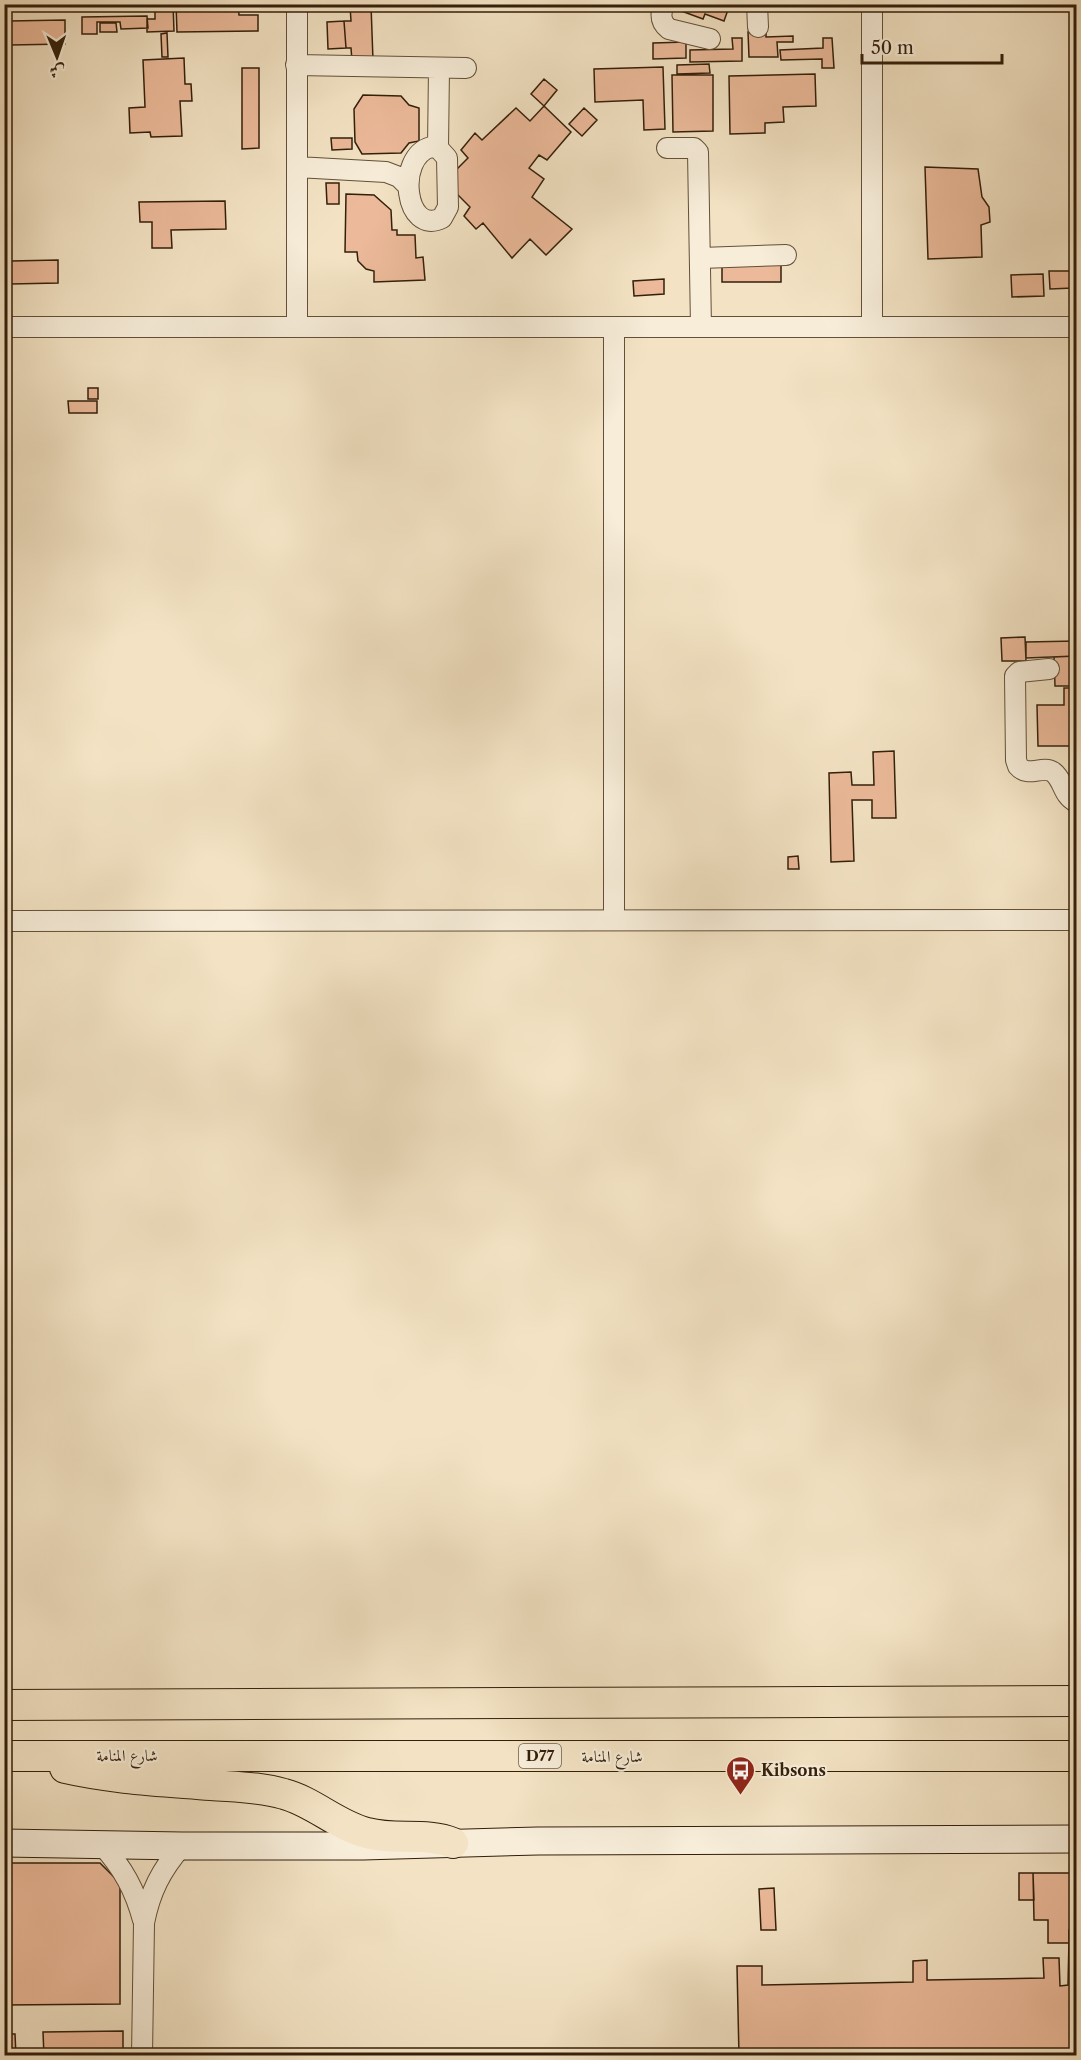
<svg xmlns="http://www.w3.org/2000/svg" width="1081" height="2060" font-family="'Libre Caslon Text',Amiri,serif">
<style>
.building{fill:#ecba9a;stroke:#331f0a;stroke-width:1.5}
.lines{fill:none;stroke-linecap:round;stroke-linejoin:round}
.street-casing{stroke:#635038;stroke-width:22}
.secondary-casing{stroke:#331f0a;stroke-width:29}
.primary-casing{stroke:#331f0a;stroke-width:32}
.street{stroke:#f7edd9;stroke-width:20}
.secondary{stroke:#f7edd9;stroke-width:27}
.primary{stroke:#f3e3c4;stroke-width:30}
.labels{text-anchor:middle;stroke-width:4.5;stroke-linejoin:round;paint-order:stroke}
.shield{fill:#f7edd9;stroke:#6e5d48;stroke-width:1.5}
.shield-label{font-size:15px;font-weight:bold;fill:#331f0a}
.street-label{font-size:16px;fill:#331f0a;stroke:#f7edd9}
.poi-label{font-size:16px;font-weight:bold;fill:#331f0a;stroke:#f7edd9;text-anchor:start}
</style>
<rect width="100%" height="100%" fill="#f3e3c4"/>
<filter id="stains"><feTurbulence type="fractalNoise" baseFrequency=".00333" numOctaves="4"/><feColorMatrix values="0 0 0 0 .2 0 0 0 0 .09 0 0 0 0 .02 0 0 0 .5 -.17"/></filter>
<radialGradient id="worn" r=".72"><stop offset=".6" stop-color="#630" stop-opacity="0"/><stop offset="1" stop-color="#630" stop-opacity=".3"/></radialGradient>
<path class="building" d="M136 4H147V8L136 9Z
M155 4H173L174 31 147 32V19H155Z
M176 4H238L239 15H258V31L177 32Z
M442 4H462L453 8Z
M559 4H579V7H559Z
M678 4H730L724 21 705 14 703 19 676 9Z
M769 4H801L794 5 795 10 769 11Z
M371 5 373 60 352 61 351 48H346L344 21H351L350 6Z
M147 16 148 28 121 29 120 22H97V34H82V17Z
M65 20V44L10 45 9 21Z
M344 21 346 48 328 49 327 22Z
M100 23H116L117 32H100Z
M766 31V37L793 36V42H777L778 57H749L748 32Z
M167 33 168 57H162L161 34Z
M732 38H742V61L690 62V50L733 49Z
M823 38H832L834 68H822V59L781 60 780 50 823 48Z
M686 42V58L653 59V43Z
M184 58 185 84H191L192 101H180L182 136 151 137 150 132 130 133 129 108 145 107 143 60Z
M709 64 710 73 677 74V65Z
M663 67 665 129 644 130 643 100 595 102 594 69Z
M242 68H259V148L242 149Z
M815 74 816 106 783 107 784 122 765 123V133L730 134 729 76Z
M672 75H713V131L673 132Z
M544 79 557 90 544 106 531 94Z
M363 95 401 96 409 105 419 108V141L409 143 401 153 362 154 355 142 354 109Z
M544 106 571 132 547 160 539 155 529 168 544 179 532 197 572 229 546 255 530 239 512 258 483 223 476 229 464 216 470 207 457 194 455 171 468 158 461 150 475 133 482 140 516 108 530 121Z
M584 108 597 120 582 136 569 124Z
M331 138H352V149L332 150Z
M925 167 978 169 982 197 989 207 990 222 981 225 982 257 928 259Z
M326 183H339V204H327Z
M4 184H6L7 224 4 225Z
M346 194 374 195 391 210 392 230H397V235H415L416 258 423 257 425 280 374 282V271L366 269 358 261 357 252H345Z
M225 201 226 229 171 230 172 248H152V222H140L139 202Z
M58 260V283L11 284V261Z
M781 265V282H722V266Z
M1049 271H1072L1073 288 1050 289Z
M1043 274 1044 296 1012 297 1011 275Z
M664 279V294L634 296 633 281Z
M88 388H98V399H88Z
M68 401H97V413H69Z
M1025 637 1026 661H1002L1001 638Z
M1076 641V656L1026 658V642Z
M1076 656V686H1055L1054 657Z
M1064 688H1076V746H1038L1037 705H1064Z
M894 751 896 818H872V800H852L854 861 831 862 829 773 851 772 852 785H874L873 752Z
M798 856 799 869H788V857Z
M4 1863H100L120 1883V2004L4 2005Z
M1019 1873H1033L1034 1900H1019Z
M1033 1873H1076V1930H1069V1943H1048V1920H1034Z
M774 1888 776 1930H761L759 1889Z
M1069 1939H1076V2056H739L737 1966H762V1985L913 1982V1961L927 1960V1980L1044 1978 1043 1958H1059L1060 1986 1068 1985Z
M123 2031V2056H44L43 2032Z
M4 2034H15L16 2056H4Z"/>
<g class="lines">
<defs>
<path id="street" d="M297 4V327
M664 4C660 14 660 22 669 29L710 39
M757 4 758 27
M872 4V327
M296 65 466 68
M431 147 438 148 447 158 448 207 442 218C405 237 395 157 431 147Z
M438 148 439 68
M667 148H694L698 152 701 327
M297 167 386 172 399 177 408 186
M701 258 786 255
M4 327H1076
M1049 669 1019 672 1015 676 1016 760 1018 766C1028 778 1042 765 1053 772 1064 780 1062 795 1076 802
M614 920V327
M4 921 1076 920
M102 1845C123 1868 135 1890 143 1920
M142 2056 144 1923C150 1892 161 1870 182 1846"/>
<path id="secondary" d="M4 1843 182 1846H363L538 1841 1076 1839"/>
<path id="primary" d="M4 1705 1076 1701
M4 1756H1076
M65 1768C113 1779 162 1781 211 1785 235 1787 260 1787 284 1794 314 1802 336 1825 367 1833 395 1841 426 1832 453 1843"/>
</defs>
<use href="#street" class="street-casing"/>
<use href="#secondary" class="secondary-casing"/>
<use href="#primary" class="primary-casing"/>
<use href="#street" class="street"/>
<use href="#secondary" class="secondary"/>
<use href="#primary" class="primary"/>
</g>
<defs>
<symbol id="bus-pin" viewBox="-11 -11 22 30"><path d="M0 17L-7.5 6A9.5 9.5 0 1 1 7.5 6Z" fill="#8f2418" stroke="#f7edd9"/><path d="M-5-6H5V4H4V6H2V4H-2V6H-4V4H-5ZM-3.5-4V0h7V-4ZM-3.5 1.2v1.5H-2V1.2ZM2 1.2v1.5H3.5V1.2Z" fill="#fff"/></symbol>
</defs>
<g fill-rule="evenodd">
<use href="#bus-pin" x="724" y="1754" width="33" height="45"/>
</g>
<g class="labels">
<rect class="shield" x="519" y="1744" width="42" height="24" rx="4.5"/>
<g class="shield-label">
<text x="540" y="1761">D77</text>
</g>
<g class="street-label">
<text x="127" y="1761">شارع المنامة</text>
<text x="612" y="1762">شارع المنامة</text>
</g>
<g class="poi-label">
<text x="761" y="1776">Kibsons</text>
</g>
</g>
<rect width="1081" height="2060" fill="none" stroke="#f3e3c4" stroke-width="24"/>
<rect x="6" y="6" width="1069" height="2048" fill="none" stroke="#331f0a" stroke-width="3"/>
<rect x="12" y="12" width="1057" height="2036" fill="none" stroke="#331f0a" stroke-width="1.5"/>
<g transform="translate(57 57) rotate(178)" stroke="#f7edd9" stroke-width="4.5" paint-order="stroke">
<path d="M0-4.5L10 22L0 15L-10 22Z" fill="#331f0a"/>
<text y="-9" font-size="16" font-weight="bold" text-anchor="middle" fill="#331f0a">ش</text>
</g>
<path d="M862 54v9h140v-9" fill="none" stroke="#331f0a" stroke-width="3"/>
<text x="871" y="54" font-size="18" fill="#331f0a" stroke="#f7edd9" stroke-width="4.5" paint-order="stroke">50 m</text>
<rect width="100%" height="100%" filter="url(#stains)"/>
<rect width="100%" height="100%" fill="url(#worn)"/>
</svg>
